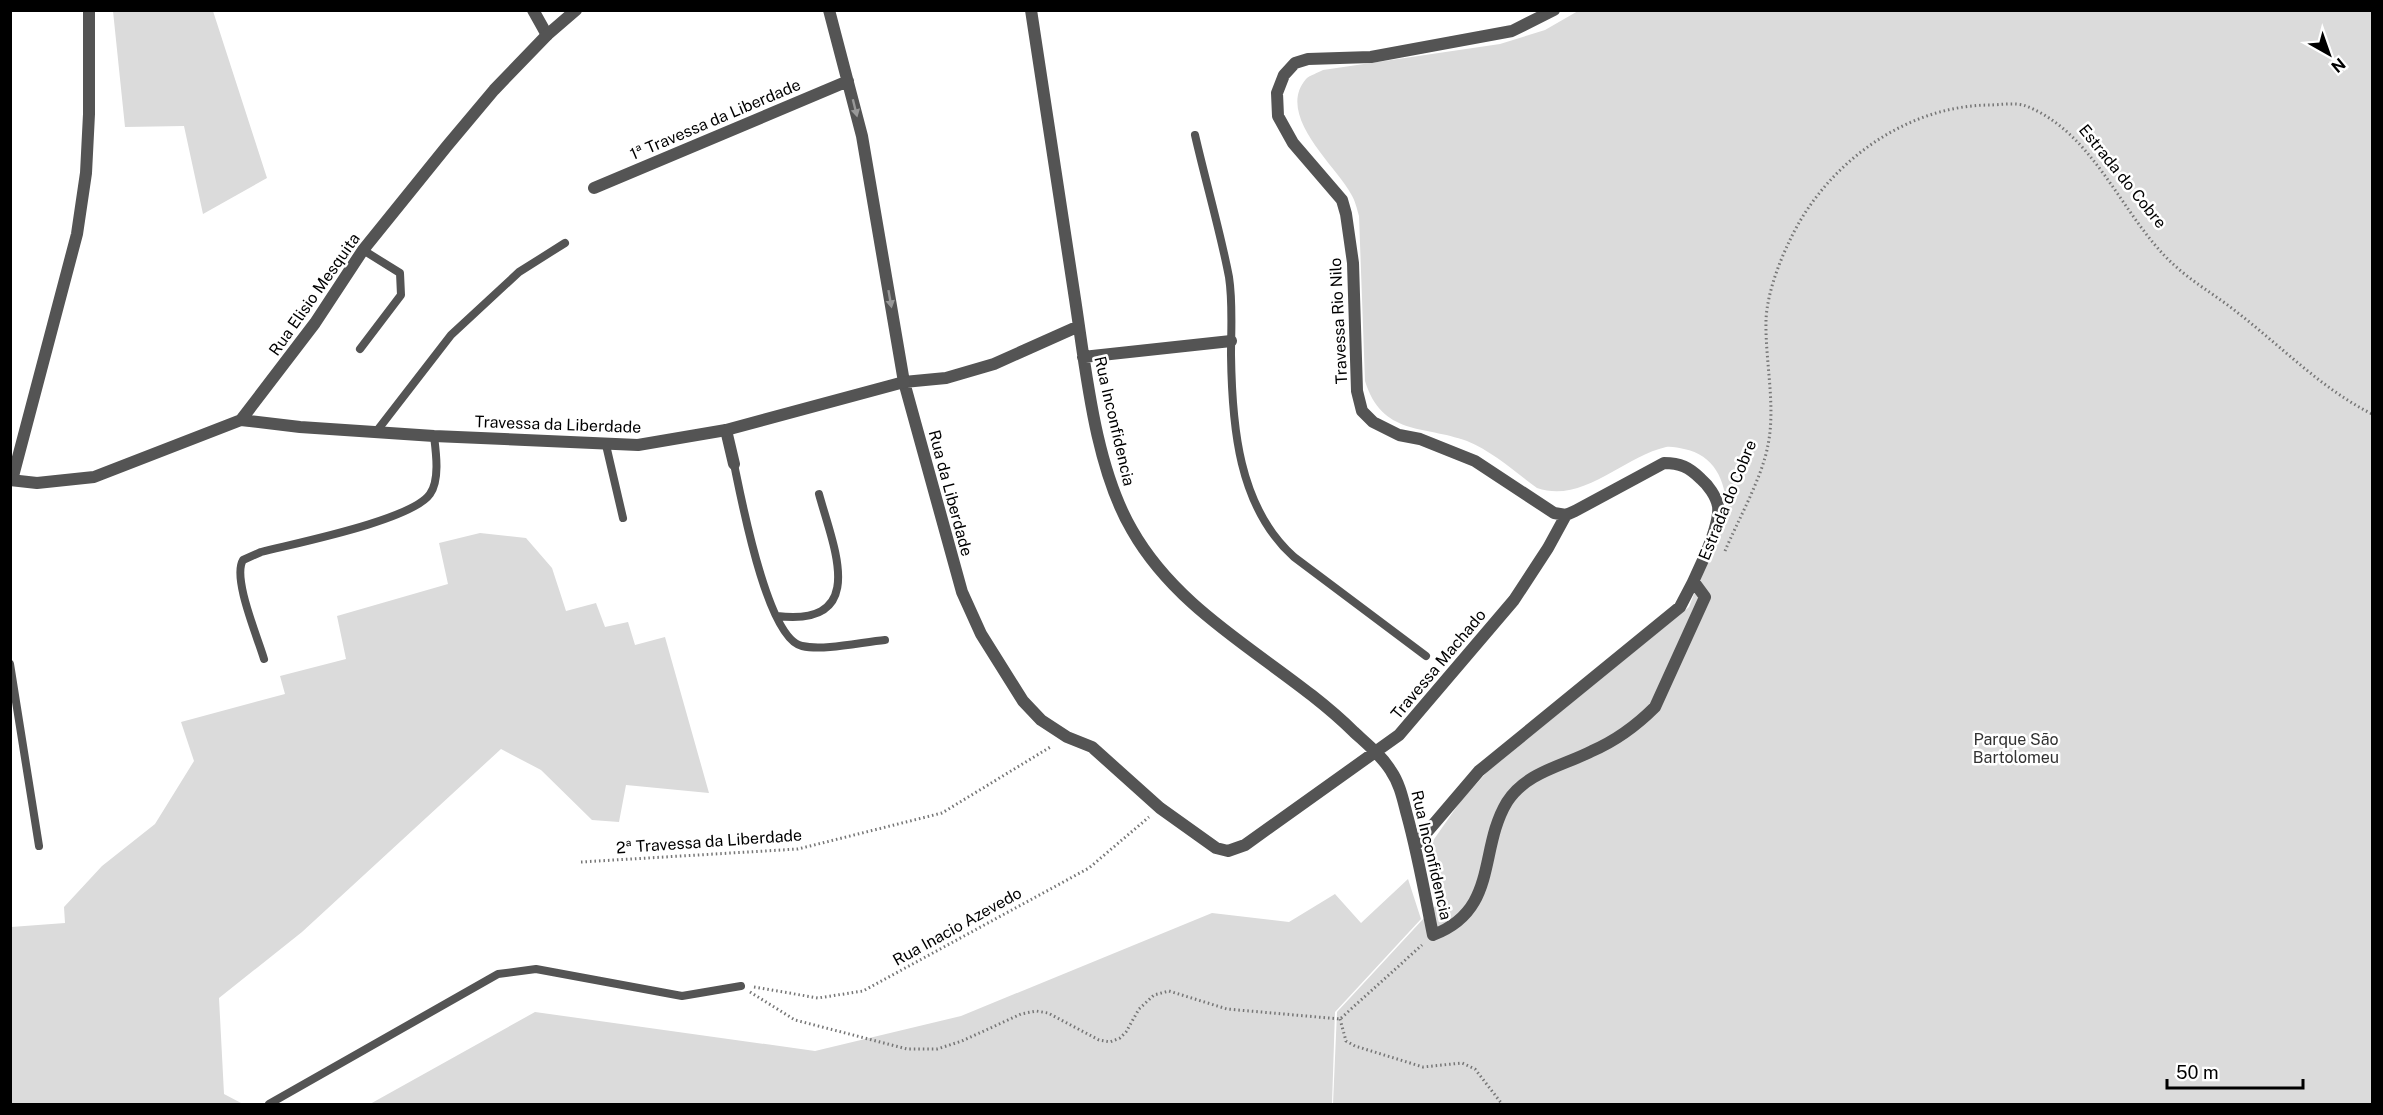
<svg xmlns="http://www.w3.org/2000/svg" width="2383" height="1115" font-family="'Public Sans',sans-serif">
<style>
.green{fill:#dbdbdb}
.lines{fill:none;stroke-linecap:round;stroke-linejoin:round}
.path{stroke:#767676;stroke-width:3;stroke-dasharray:1.5 3;stroke-linecap:butt}
.service{stroke:#545454;stroke-width:8}
.minor{stroke:#545454;stroke-width:12}
.tertiary{stroke:#545454;stroke-width:12}
.oneway{fill:#989898}
.labels{text-anchor:middle;stroke-width:5;stroke-linejoin:round;paint-order:stroke}
.street-label{font-size:16px;fill:#000;stroke:#fff}
.park-label{font-size:16px;fill:#323232;stroke:#fff}
</style>
<rect width="100%" height="100%" fill="#fff"/>
<path class="green" d="M113 11H213L267 178 203 214 184 126 125 127Z
M1578 11H2372V1104H1333L1337 1012 1437 904 1423 855 1460 802 1487 772 1689 607 1726 511C1727 483 1715 455 1684 449 1679 448 1671 446 1666 447 1623 457 1583 504 1537 488 1515 472 1492 451 1467 441 1423 425 1382 436 1365 381L1359 216C1357 209 1355 200 1351 194 1336 166 1275 115 1306 79 1310 75 1318 73 1323 70L1500 44 1545 30Z
M480 533 526 538 552 568 566 611 596 603 605 627 628 622 635 645 665 637 709 793 626 785 619 822 592 820 541 770 501 749 302 932 219 998 224 1094 243 1104H11V927L65 923 64 907 102 866 155 824 194 761 181 722 285 694 280 676 346 659 337 616 448 584 439 543Z
M1408 879 1421 919 1335 1012 1332 1104H370L535 1012 815 1051 961 1016 1212 913 1289 922 1335 894 1361 923Z"/>
<g class="lines">
<path class="path" d="M1725 551C1738 520 1762 478 1768 445 1776 405 1765 361 1766 320 1767 295 1778 265 1789 242 1824 166 1903 106 1989 105 2000 105 2016 102 2026 106 2095 133 2122 217 2173 264 2192 282 2217 296 2238 313 2282 347 2322 389 2372 414
M581 862 798 849 942 813 1052 746
M754 987 818 998 863 991 1089 868 1149 817
M750 992 795 1020 907 1049H937L962 1041 1021 1014 1036 1011 1048 1013 1099 1040 1110 1042 1120 1038 1126 1032 1139 1009 1154 995 1169 991 1227 1009 1340 1019 1422 945
M1340 1019 1346 1041 1355 1046 1423 1067 1462 1063 1475 1069 1502 1104"/>
<path class="service" d="M1195 135C1206 183 1220 230 1229 277 1233 303 1231 329 1231 355 1232 425 1238 507 1294 557L1426 656
M360 349 401 295 400 273 363 250
M376 432 451 335 519 272 565 243
M606 445 623 518
M734 464C741 497 767 639 802 646 824 651 862 642 885 640
M777 616C870 627 833 546 819 494
M264 659C258 638 232 578 243 560L261 552C296 543 412 520 430 494 440 480 436 452 434 436
M10 664 39 846
M269 1104 498 974 536 969 682 996 741 986"/>
<path class="minor" d="M533 10 547 35
M829 10 862 136 904 382 962 592 981 634 1023 701 1041 720 1067 737 1092 747 1160 808 1216 848 1228 851 1245 845 1399 735 1514 600 1548 548 1566 515
M1031 10C1045 107 1060 203 1075 299 1086 371 1095 467 1132 530 1183 620 1283 662 1354 732 1367 744 1382 756 1391 771 1400 784 1403 800 1407 815 1418 855 1425 895 1433 935 1499 910 1478 850 1507 802 1526 772 1563 766 1592 751 1615 741 1638 724 1655 707L1705 597 1694 582
M594 188 848 81
M1083 357 1231 341
M904 382 946 378 994 364 1079 326
M726 430 734 464
M12 480 77 234 86 173 89 114V10
M1415 846 1479 771 1680 607C1691 587 1721 528 1718 506 1716 496 1708 485 1701 479 1689 467 1680 463 1664 463L1575 511 1566 515 1554 513 1475 461 1420 439 1399 435 1373 422 1362 411 1357 391 1353 263 1346 214 1342 200 1293 143 1278 116 1277 93 1284 75 1295 63 1308 59 1371 57 1512 31 1554 10"/>
<path class="tertiary" d="M241 420 300 427 434 436 638 445 726 430 904 382
M10 480 37 483 94 477 241 420 315 323 363 250 447 146 494 90 547 35 576 10"/>
</g>
<defs><path id="oneway-solid" d="M-6-.8H1V-3.2L6.5 0L1 3.2V.8H-6Z" transform="scale(1.5)"/></defs>
<g class="oneway">
<use href="#oneway-solid" transform="translate(855 108) rotate(76)"/>
<use href="#oneway-solid" transform="translate(890 299) rotate(80)"/>
</g>
<g class="labels">
<g class="street-label">
<text transform="translate(715 119) rotate(-23)" y="6">1ª Travessa da Liberdade</text>
<text transform="translate(2123 176) rotate(51)" y="6">Estrada do Cobre</text>
<text transform="translate(314 294) rotate(-55)" y="6">Rua Elisio Mesquita</text>
<text transform="translate(1338 321) rotate(-93)" y="6">Travessa Rio Nilo</text>
<text transform="translate(1115 421) rotate(77)" y="6">Rua Inconfidencia</text>
<text transform="translate(558 424) rotate(2)" y="6">Travessa da Liberdade</text>
<text transform="translate(951 493) rotate(75)" y="6">Rua da Liberdade</text>
<text transform="translate(1727 500) rotate(-68)" y="6">Estrada do Cobre</text>
<text transform="translate(1438 664) rotate(-50)" y="6">Travessa Machado</text>
<text transform="translate(709 841) rotate(-4)" y="6">2ª Travessa da Liberdade</text>
<text transform="translate(1432 855) rotate(77)" y="6">Rua Inconfidencia</text>
<text transform="translate(957 926) rotate(-29)" y="6">Rua Inacio Azevedo</text>
</g>
<g class="park-label">
<text x="2016" y="745">Parque São<tspan x="2016" dy="18">Bartolomeu</tspan></text>
</g>
</g>
<rect width="2383" height="1115" fill="none" stroke="#000000" stroke-width="24"/>
<g transform="translate(2329 54) rotate(140)" stroke="#ffffff" stroke-width="4.5" paint-order="stroke">
<path d="M0-4.5L10 22L0 15L-10 22Z" fill="#000000"/>
<text y="-9" font-size="16" font-weight="bold" text-anchor="middle" fill="#000000">N</text>
</g>
<path d="M2167 1079v9h136v-9" fill="none" stroke="#000000" stroke-width="3"/>
<text x="2176" y="1079" font-size="18" fill="#000000" stroke="#ffffff" stroke-width="4.5" paint-order="stroke">50 m</text>
</svg>
